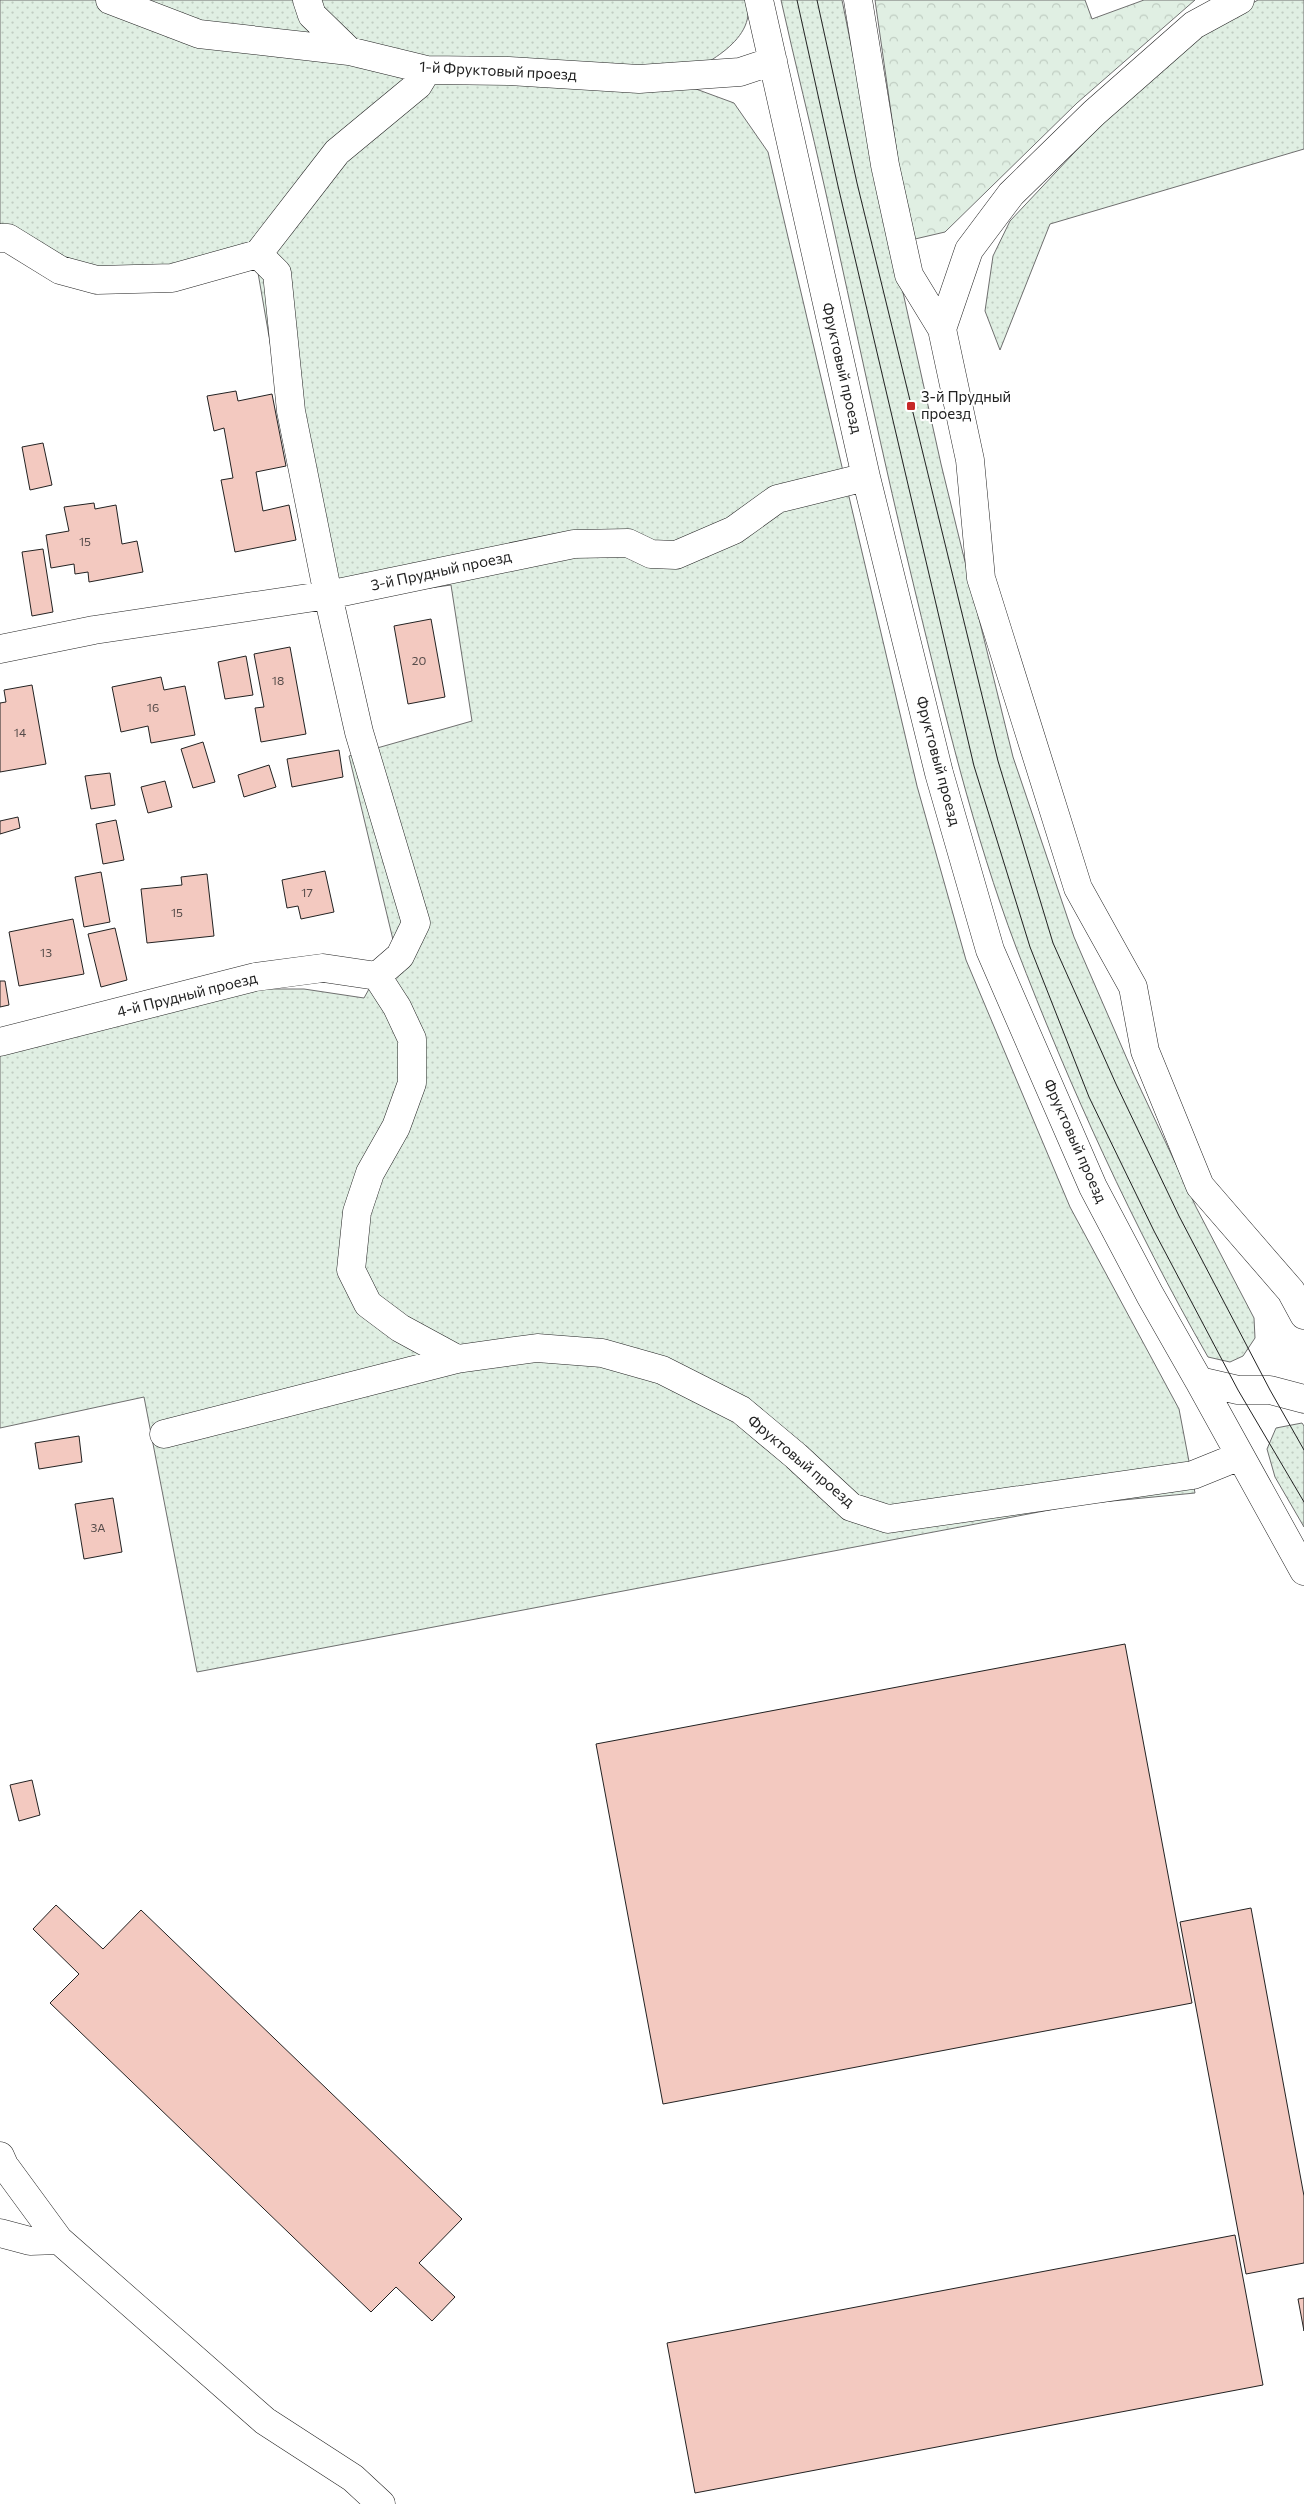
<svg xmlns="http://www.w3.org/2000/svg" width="1304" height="2504" font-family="Commissioner,sans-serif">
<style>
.grass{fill:url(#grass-dots);stroke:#6f6f6f}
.forest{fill:url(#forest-crowns);stroke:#6f6f6f}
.building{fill:#f3c9c0;stroke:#222}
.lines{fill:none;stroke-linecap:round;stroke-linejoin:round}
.minor-casing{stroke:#222;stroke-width:29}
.minor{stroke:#fff;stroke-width:28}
.tram{stroke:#222;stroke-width:1}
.poi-dot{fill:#c62828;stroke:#fff;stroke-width:2}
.labels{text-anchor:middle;stroke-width:4;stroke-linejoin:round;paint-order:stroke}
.number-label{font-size:12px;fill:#564c4a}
.street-label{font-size:15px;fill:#222;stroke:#fff}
.poi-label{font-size:15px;fill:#222;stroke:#fff;text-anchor:start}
</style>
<defs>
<pattern id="grass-dots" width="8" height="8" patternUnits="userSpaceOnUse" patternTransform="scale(1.25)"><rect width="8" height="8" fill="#e0efe3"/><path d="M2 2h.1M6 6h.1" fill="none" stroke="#c0cdc2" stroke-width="1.8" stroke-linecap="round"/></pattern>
<pattern id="forest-crowns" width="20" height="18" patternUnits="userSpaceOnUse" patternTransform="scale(1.25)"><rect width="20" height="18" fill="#e0efe3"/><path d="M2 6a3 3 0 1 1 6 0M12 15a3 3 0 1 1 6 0" fill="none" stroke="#c0cdc2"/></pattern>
</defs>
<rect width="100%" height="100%" fill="#fff"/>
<path class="grass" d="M0 0H747C758 44 698 66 669 85L696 89 734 103 768 152 917 786 966 960 1070 1207 1179 1409 1195 1493 1081 1504 197 1672 144 1397 0 1428V1052L258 989H304L364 998 394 944 349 756 472 721 451 585 325 603 280 400 257 267 102 273 63 261 0 226Z
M781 0H842L877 175 941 464 1013 757 1074 937 1134 1075 1196 1207 1254 1318 1255 1338 1243 1356 1230 1362 1208 1357C1133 1226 1070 1088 1016 947 973 833 945 714 916 595 883 460 855 324 825 189 811 126 795 63 781 0Z
M1258 0H1304V149L1050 224 1000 350 985 311 993 256 1010 221 1103 122 1199 33Z
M1302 1423 1304 1426V1527L1275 1477 1267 1449 1276 1428Z"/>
<path class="forest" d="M875 0H1085L1092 19 1144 0H1195L1077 103 945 232 915 239 898 161Z"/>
<path class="building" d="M236 391 238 401 272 394 286 466 256 472 263 511 289 505 296 540 235 552 221 480 233 478 224 428 214 431 207 396Z
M43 443 52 485 30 490 22 447Z
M94 503 95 509 116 505 122 544 137 541 143 572 89 582 88 572 75 574 74 564 51 568 46 535 69 531 64 507Z
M43 549 53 612 32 616 22 552Z
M431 619 445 697 408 704 394 626Z
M290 647 306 734 261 742 255 708 264 707 254 654Z
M246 656 253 695 225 699 218 662Z
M161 677 164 690 185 686 195 735 151 743 148 726 121 732 112 687Z
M32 685 46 764 0 772V703L6 702 4 690Z
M203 742 215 782 193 788 181 749Z
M339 750 343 777 292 787 287 759Z
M269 765 276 787 244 797 238 775Z
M110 773 115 805 91 809 85 776Z
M165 781 172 807 148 813 141 787Z
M18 817 20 828 0 834V821Z
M116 820 124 860 103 864 96 824Z
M325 871 334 912 301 919 298 906 287 908 282 880Z
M101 872 110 922 84 927 75 877Z
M207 874 214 936 147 943 141 889 182 885 181 877Z
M73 919 84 974 19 986 9 932Z
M115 928 127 980 101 987 88 934Z
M0 981H5L9 1005 0 1007Z
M79 1436 82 1462 39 1469 35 1443Z
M113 1498 122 1552 84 1559 75 1504Z
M1125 1644 1192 2003 663 2104 596 1744Z
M32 1780 40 1815 19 1821 10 1785Z
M56 1905 103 1949 141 1910 462 2219 419 2263 455 2297 432 2321 396 2287 371 2312 50 2003 79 1974 33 1929Z
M1251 1908 1304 2196V2263L1246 2274 1180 1922Z
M1235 2235 1263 2385 695 2493 667 2343Z
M1304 2298V2331L1298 2299Z"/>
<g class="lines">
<defs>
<path id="minor" d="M110 0 199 34 349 51 427 70 509 71 639 79 740 72 773 61
M307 0 312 15 349 51
M759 0 866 477 939 773 990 950 1093 1187 1150 1295 1199 1381 1238 1390H1270L1304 1399
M858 0 885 165 909 275 942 329 970 460 981 578 1078 888 1133 987 1145 1051 1200 1186 1291 1291 1304 1315
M0 238H8L60 270 97 280 172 278 258 254
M258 254 277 273 291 411 328 595 359 732 416 923 400 956 377 976
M258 254 337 152 418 85 427 70
M942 329 969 250 1011 194 1094 113 1194 25 1240 0
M0 649 94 630 328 595 574 544 628 543 651 554 676 555 734 530 777 499 866 477
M377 976 397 1007 412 1039V1083L396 1127 370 1173 357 1212 351 1270 368 1304 400 1328 457 1359
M0 1042 255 977 323 968 377 976
M1199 1381 1304 1571
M164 1434 457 1359 537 1348 602 1353 662 1370 741 1410 796 1456 851 1507 888 1519 1193 1475 1240 1456
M0 2156 4 2165 59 2240
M0 2233 30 2241 59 2240 265 2421 353 2478 381 2504"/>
</defs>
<use href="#minor" class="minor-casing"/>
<use href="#minor" class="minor"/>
<path class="tram" d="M797 0 838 186 974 766 1030 947 1089 1097 1154 1231 1238 1390 1304 1502
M817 0 857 183 998 761 1053 943 1116 1084 1179 1216 1270 1390 1304 1450"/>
</g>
<rect class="poi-dot" x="906" y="401" width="10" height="10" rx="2.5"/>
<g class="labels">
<g class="number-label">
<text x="85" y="546">15</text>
<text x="419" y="665">20</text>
<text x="278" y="685">18</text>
<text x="153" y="712">16</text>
<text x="20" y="737">14</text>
<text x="307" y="897">17</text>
<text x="177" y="917">15</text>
<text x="46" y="957">13</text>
<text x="98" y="1532">3А</text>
</g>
<g class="street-label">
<text transform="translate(498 71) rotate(3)" y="5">1-й Фруктовый проезд</text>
<text transform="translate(842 368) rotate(77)" y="5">Фруктовый проезд</text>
<text transform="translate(441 571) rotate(-12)" y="5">3-й Прудный проезд</text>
<text transform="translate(938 761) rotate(75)" y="5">Фруктовый проезд</text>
<text transform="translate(187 995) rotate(-14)" y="5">4-й Прудный проезд</text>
<text transform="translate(1075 1141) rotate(66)" y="5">Фруктовый проезд</text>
<text transform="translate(801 1461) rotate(40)" y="5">Фруктовый проезд</text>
</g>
<g class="poi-label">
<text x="921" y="402">3-й Прудный<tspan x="921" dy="17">проезд</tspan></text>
</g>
</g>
</svg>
